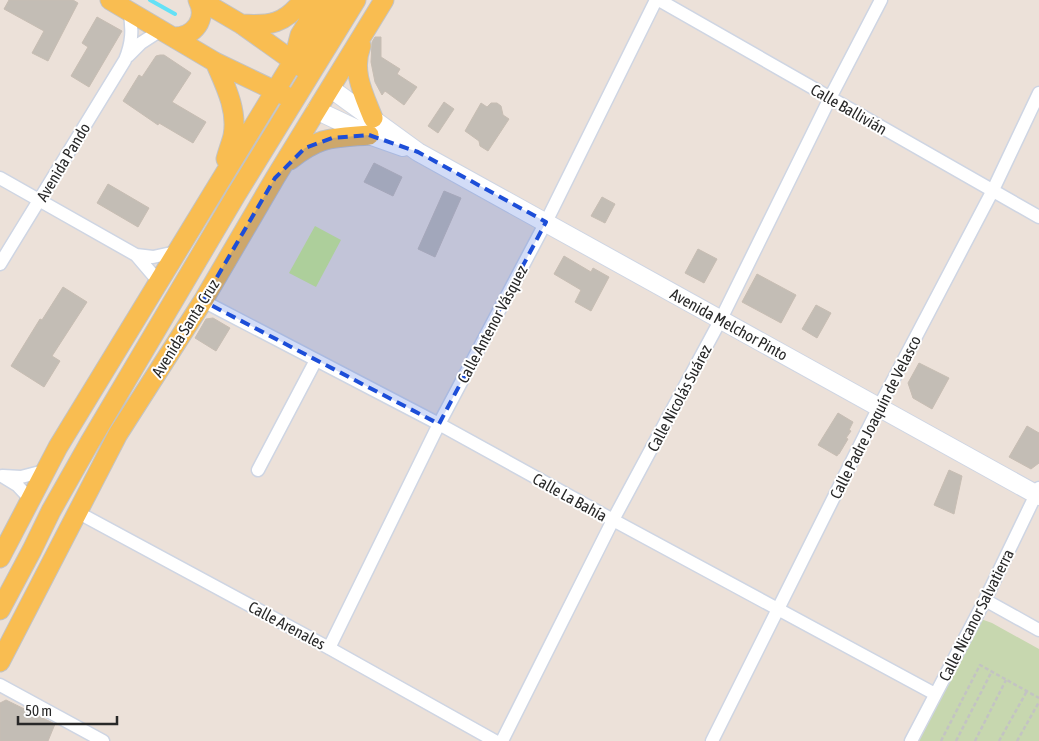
<svg xmlns="http://www.w3.org/2000/svg" width="1039" height="741" font-family="'Asap Condensed',sans-serif">
<style>
.cemetery{fill:#c7d7af}
.pitch{fill:#d1ef8c}
.lines{fill:none;stroke-linecap:round;stroke-linejoin:round}
.stream{stroke:#64e1f6;stroke-width:4}
.building{fill:#c3bdb5;stroke:#c7bdb3}
.street-casing{stroke:#ced5e3;stroke-width:15}
.secondary-casing{stroke:#ced5e3;stroke-width:20}
.primary-casing{stroke:#c3c3c3;stroke-width:21}
.path{stroke:#c3c3c3;stroke-width:2.5;stroke-dasharray:4 2.5;stroke-linecap:butt}
.street{stroke:#fff;stroke-width:12}
.secondary{stroke:#fff;stroke-width:18}
.primary{stroke:#f9bd51;stroke-width:19}
.marked{fill:#1d4ed8;fill-opacity:0.2;stroke:#1d4ed8;stroke-width:4;stroke-dasharray:10 6;stroke-linejoin:round}
.labels{text-anchor:middle;stroke-width:4;stroke-linejoin:round;paint-order:stroke}
.street-label{font-size:16px;fill:#282828;stroke:#fff}
</style>
<rect width="100%" height="100%" fill="#ece1d9"/>
<path class="cemetery" d="M981 619 992 623 1039 649V741H917Z"/>
<path class="pitch" d="M315 226 341 240 316 287 289 273Z"/>
<g class="lines">
<path class="stream" d="M150 0 175 14"/>
</g>
<path class="building" d="M9 0H73L78 3 48 61 32 53 44 31 4 9Z
M97 17 122 31 89 87 71 76 88 47 82 43Z
M375 37H381V57L400 69 397 74 417 87 404 105 385 91 382 95 375 82 371 62 372 42Z
M160 55H164L191 73 172 102 206 122 193 143 159 123 158 125 123 101 139 75 142 77 156 56Z
M444 102 454 109 438 133 428 126Z
M481 103 487 107 491 103H497L501 106 503 115 509 119 488 151 480 146 479 141 465 131Z
M374 163 402 177 393 196 364 182Z
M108 184 149 208 138 227 97 203Z
M444 191 461 198 435 257 418 249Z
M602 197 615 204 605 223 591 216Z
M698 249 717 259 704 283 685 273Z
M564 256 591 272 593 268 609 277 591 311 575 302 581 290 554 274Z
M757 274 796 295 781 323 742 302Z
M63 287 87 302 52 356 60 361 44 387 11 366 40 319 42 320Z
M816 305 831 313 817 338 802 329Z
M213 318 230 328 216 351 195 338 206 319Z
M919 363 949 378 932 409 913 398 908 383Z
M838 413 853 422 849 430 851 431 846 438 848 439 839 454H838L837 456 818 445Z
M1027 426 1039 433V463L1031 469 1009 457Z
M949 470 962 476 954 514 934 505Z
M6 700 55 724 48 741H0V703Z"/>
<g class="lines">
<defs>
<path id="street" d="M659 0 1039 217
M128 56 141 43 161 30
M0 178 136 255 159 282
M136 255 153 257 176 252
M0 264 125 60C132 43 133 29 129 11
M203 301 439 424 613 520 935 694
M258 470 316 360
M2 476 17 485 31 500
M3 476 21 477 44 471
M77 512 329 648 495 741
M985 600 1039 630
M329 648 439 424 546 222 656 0
M0 685 103 741
M502 741 613 520 721 319 830 98 881 0
M712 741 879 407 993 190 1039 93
M911 741 985 600 1039 488"/>
<path id="secondary" d="M330 88 418 152 1039 496
M316 110 369 135 403 147"/>
<path id="primary" d="M110 0 215 62 286 96
M200 0 241 24 303 68
M241 24C270 26 285 24 303 0
M174 37C194 37 208 19 198 0
M361 46C351 71 364 95 373 118
M294 59 300 35 322 0
M215 62C225 85 238 110 233 136 231 144 228 151 226 159
M290 160C320 136 332 138 369 135
M0 558 58 447 294 60 312 43 338 0
M0 610 32 550 51 511 90 442 236 195 356 0
M0 662 118 434 203 301 275 178 384 0"/>
</defs>
<use href="#street" class="street-casing"/>
<use href="#secondary" class="secondary-casing"/>
<use href="#primary" class="primary-casing"/>
<path class="path" d="M941 741 980 665 1039 698
M956 741 992 671
M975 741 1006 680
M999 741 1027 691
M1017 741 1039 702"/>
<use href="#street" class="street"/>
<use href="#secondary" class="secondary"/>
<use href="#primary" class="primary"/>
</g>
<path class="marked" d="M369 135 418 152 546 222 439 424 203 301 275 178 305 148 332 138Z"/>
<g class="labels">
<g class="street-label">
<text transform="translate(849 109) rotate(30)" y="6">Calle Ballivián</text>
<text transform="translate(63 162) rotate(-59)" y="6">Avenida Pando</text>
<text transform="translate(492 324) rotate(-62)" y="6">Calle Antenor Vásquez</text>
<text transform="translate(729 324) rotate(29)" y="6">Avenida Melchor Pinto</text>
<text transform="translate(185 328) rotate(-58)" y="6">Avenida Santa Cruz</text>
<text transform="translate(679 398) rotate(-62)" y="6">Calle Nicolás Suárez</text>
<text transform="translate(875 417) rotate(-63)" y="6">Calle Padre Joaquín de Velasco</text>
<text transform="translate(570 497) rotate(29)" y="6">Calle La Bahía</text>
<text transform="translate(976 615) rotate(-63)" y="6">Calle Nicanor Salvatierra</text>
<text transform="translate(287 625) rotate(28)" y="6">Calle Arenales</text>
</g>
</g>
<path d="M18 716v8h99v-8" fill="none" stroke="#282828" stroke-width="2.5"/>
<text x="25" y="716" font-size="15" fill="#282828" stroke="#ffffff" stroke-width="4" paint-order="stroke">50 m</text>
</svg>
